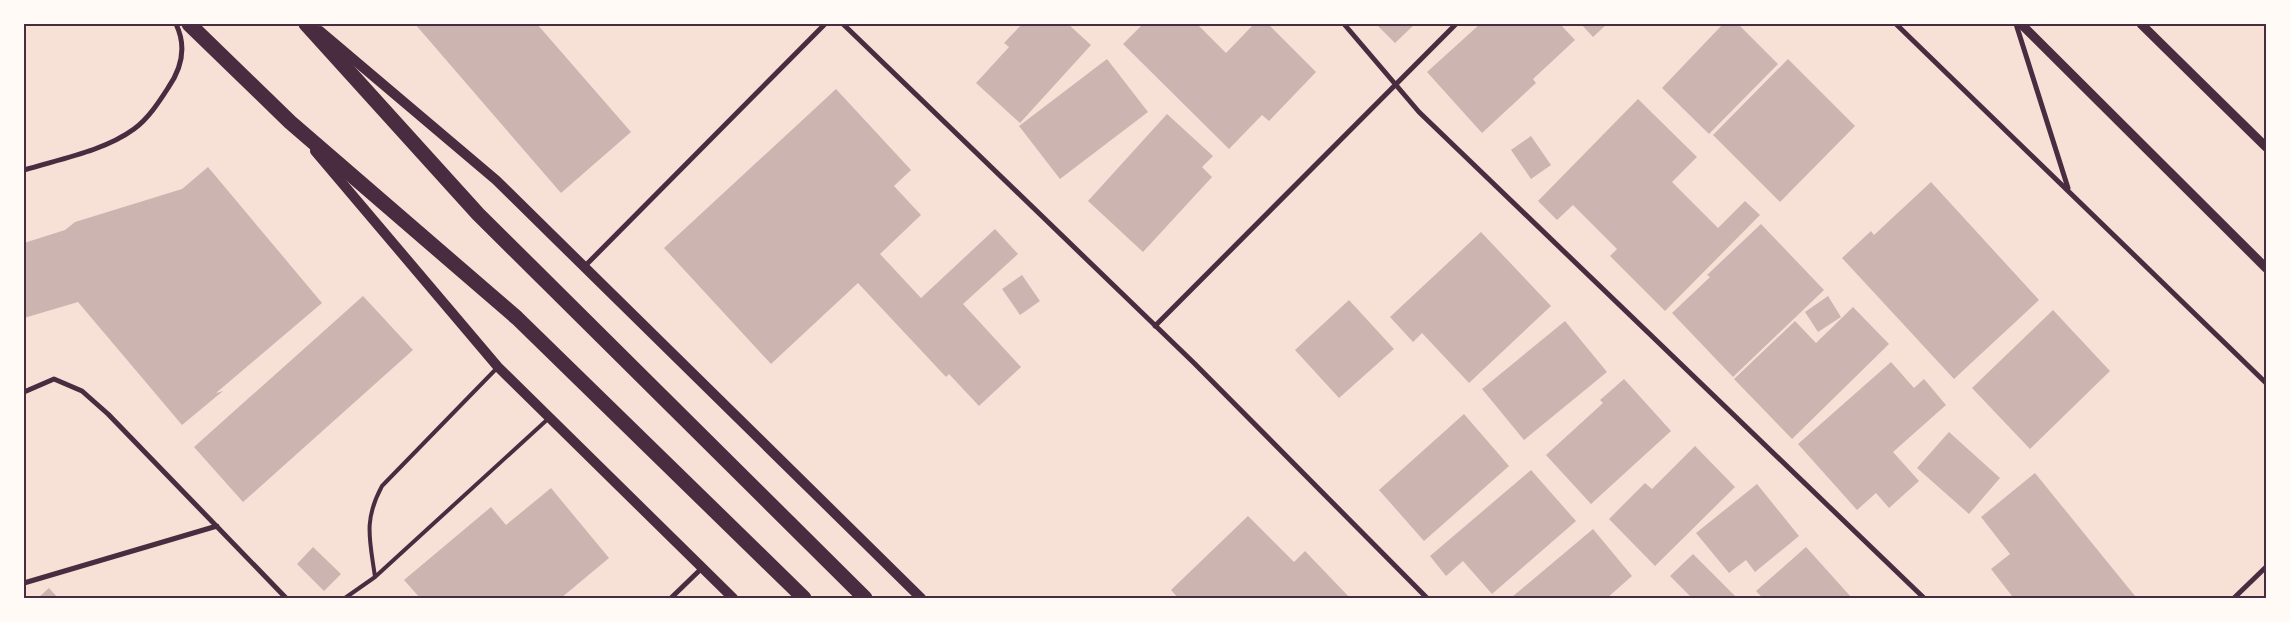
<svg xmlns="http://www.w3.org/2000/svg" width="2290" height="622" font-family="Manrope,sans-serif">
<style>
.building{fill:#ccb4b1}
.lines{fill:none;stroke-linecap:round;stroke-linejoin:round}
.service{stroke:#4a2c40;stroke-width:4}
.minor{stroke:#4a2c40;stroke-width:5}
.tertiary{stroke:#4a2c40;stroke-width:9}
.secondary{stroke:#4a2c40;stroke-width:10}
.motorway{stroke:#4a2c40;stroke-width:15}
.neatline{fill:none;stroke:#4a2c40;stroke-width:2}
</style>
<rect width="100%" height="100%" fill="#f7e1d7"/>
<path class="building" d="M415 24H537L631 132 561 193Z
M1022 24H1068L1091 45 1020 123 976 83 1009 47 1004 43Z
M1143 24H1197L1226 53 1254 24H1268L1316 72 1269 121 1262 115 1229 149 1123 44Z
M1376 24H1415L1395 43Z
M1480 24H1560L1575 40 1533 79 1536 83 1482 133 1427 72Z
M1581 24H1607L1593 37Z
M1723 24H1738L1778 64 1709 134 1662 88Z
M1107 59 1148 112 1060 179 1019 126Z
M1788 59 1855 126 1780 202 1713 135Z
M836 89 911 170 894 186 921 215 880 254 921 298 995 229 1018 254 963 304 1021 367 979 406 949 374 946 377 858 283 771 364 664 248Z
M1638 99 1697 157 1672 182 1718 228 1745 201 1760 215 1665 311 1610 256 1617 249 1573 205 1557 220 1538 201Z
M1167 114 1213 156 1202 167 1212 177 1143 252 1088 201Z
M1531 136 1551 165 1531 179 1511 150Z
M208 167 322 303 216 393 223 391 182 425 78 302 24 318V243L65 230 75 222 182 189Z
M1931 182 2039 300 1954 379 1842 258 1871 231 1874 235Z
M1761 224 1824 290 1733 377 1672 313 1710 277 1707 275Z
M1481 232 1551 306 1469 383 1422 333 1413 342 1390 317Z
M1022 275 1040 301 1020 315 1002 289Z
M363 296 413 350 243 502 194 447Z
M1828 296 1841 317 1818 332 1805 312Z
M1349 300 1394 349 1339 398 1295 350Z
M1853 307 1889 344 1792 439 1734 379 1795 321 1816 343Z
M2053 310 2110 371 2030 449 1972 388Z
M1565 321 1607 372 1524 440 1482 389Z
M1891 362 1914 388 1924 379 1946 405 1893 452 1919 481 1889 508 1876 493 1857 510 1798 444Z
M1624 379 1671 431 1591 504 1546 455 1603 403 1600 400Z
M1464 414 1509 466 1424 541 1379 490Z
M1949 432 2000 478 1969 514 1917 468Z
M1695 446 1735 487 1655 566 1609 519 1645 483 1652 489Z
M1531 470 1576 521 1492 594 1463 561 1446 576 1430 556Z
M2035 473 2135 596 2132 598H2009L2012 596 1991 569 2010 554 1981 517Z
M1757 484 1799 536 1755 572 1746 560 1729 573 1696 533Z
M551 488 609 558 561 598H420L404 580 491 507 506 525Z
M1248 516 1294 562 1305 551 1350 598H1178L1171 590Z
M1593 529 1632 576 1607 598H1514L1512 597Z
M313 547 341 574 324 591 297 564Z
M1806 547 1851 597 1760 598 1762 597 1756 591Z
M1693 554 1736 597 1735 598H1692L1670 576Z
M49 588 58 598H38Z"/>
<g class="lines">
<path class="service" d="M375 577C370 540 363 521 382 486L497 368
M345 598 375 577 549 418"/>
<path class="minor" d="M843 24 1194 363 1427 598
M1344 24 1419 112 1924 598
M1896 24 2266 383
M2016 24 2068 188
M24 170C60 159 104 151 134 129 148 119 159 102 168 88 182 68 187 47 176 24
M584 267 825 24
M1155 326 1456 24
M24 392 54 379 82 391 108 414 286 598
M24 583 217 526
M671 598 702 568
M2234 598 2266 567"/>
<path class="tertiary" d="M2021 24 2266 268
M2141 24 2266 147"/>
<path class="secondary" d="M320 31 496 180 921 598
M315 151 498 367 733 598"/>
<path class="motorway" d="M189 24 290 122 517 318 804 598
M306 24 478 214 865 598"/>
</g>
<rect width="2290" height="622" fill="none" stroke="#fffaf5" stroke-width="50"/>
<rect x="25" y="25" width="2240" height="572" class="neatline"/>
</svg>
